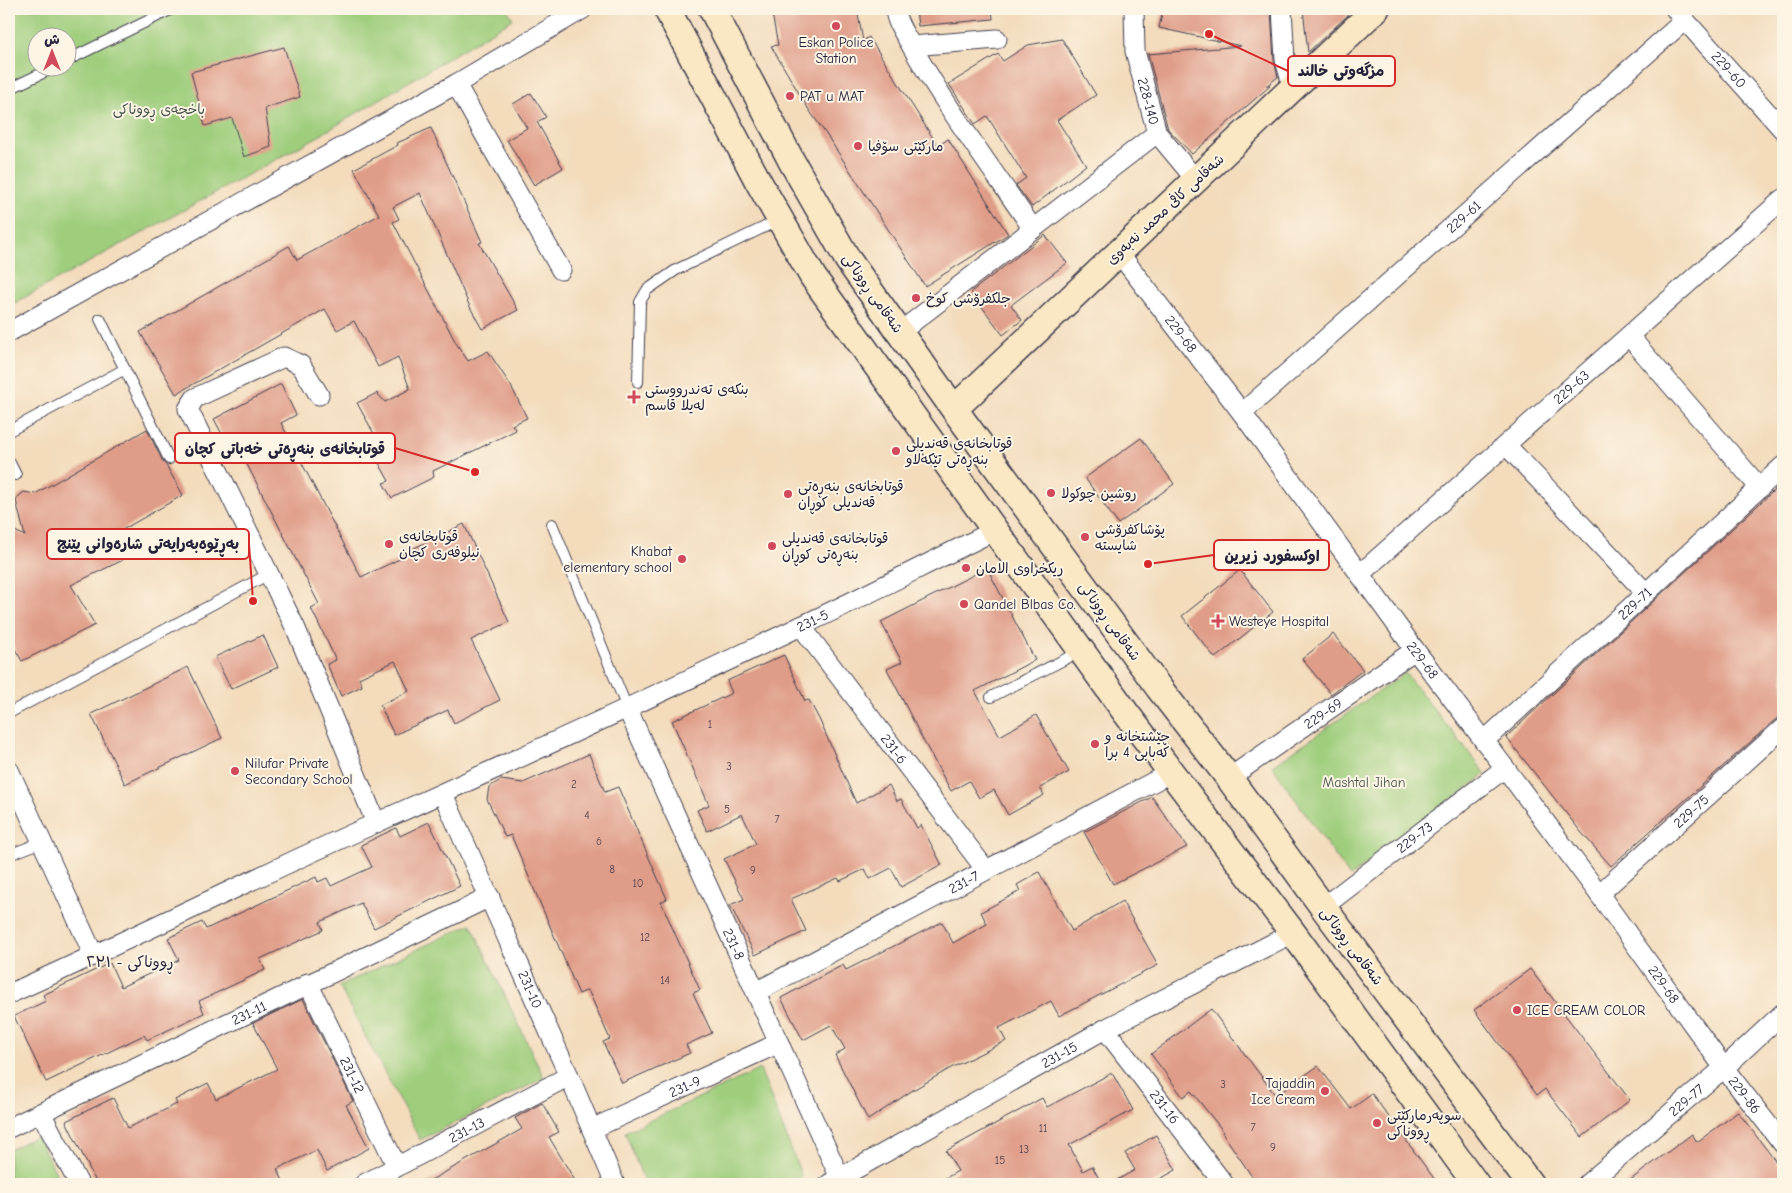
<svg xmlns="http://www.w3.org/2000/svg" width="1792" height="1193" font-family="'Comic Neue','Playpen Sans Arabic',sans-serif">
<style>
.green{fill:#9ecd7b;stroke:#60785b;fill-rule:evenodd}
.building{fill:#df9c88}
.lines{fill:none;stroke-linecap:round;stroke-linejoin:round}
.lane-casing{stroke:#413e4e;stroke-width:12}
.street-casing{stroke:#413e4e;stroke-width:21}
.secondary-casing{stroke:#413e4e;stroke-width:29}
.path{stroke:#413e4e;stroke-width:3;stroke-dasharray:1 4;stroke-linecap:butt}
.lane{stroke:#fff;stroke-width:10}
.street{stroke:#fff;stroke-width:19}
.secondary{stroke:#fae7c3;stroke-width:26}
.poi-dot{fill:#d1495b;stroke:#fcf5e5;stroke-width:2}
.labels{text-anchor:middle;stroke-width:4;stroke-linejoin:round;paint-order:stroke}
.number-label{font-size:11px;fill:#51404e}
.poi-label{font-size:14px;fill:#22223b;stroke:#fcf5e5;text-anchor:start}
.street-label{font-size:14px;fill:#22223b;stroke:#fcf5e5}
.park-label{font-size:14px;fill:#47554e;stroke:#fcf5e5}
.neighbourhood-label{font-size:15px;fill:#22223b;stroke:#fcf5e5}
.leader{fill:none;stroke:#d62828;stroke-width:2}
.callout-dot{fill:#d62828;stroke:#fcf5e5;stroke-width:2}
.callout{fill:#fcf5e5;stroke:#d62828;stroke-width:2}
.callout-label{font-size:15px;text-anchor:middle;font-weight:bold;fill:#22223b}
</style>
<rect width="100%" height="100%" fill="#fcf5e5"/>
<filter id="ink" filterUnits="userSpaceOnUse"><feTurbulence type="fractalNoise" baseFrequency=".02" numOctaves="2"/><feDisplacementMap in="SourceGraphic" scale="10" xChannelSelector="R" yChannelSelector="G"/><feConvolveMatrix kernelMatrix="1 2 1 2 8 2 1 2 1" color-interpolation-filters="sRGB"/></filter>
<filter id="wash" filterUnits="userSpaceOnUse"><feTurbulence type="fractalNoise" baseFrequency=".0096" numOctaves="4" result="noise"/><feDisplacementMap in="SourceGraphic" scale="20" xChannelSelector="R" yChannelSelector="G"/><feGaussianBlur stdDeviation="1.12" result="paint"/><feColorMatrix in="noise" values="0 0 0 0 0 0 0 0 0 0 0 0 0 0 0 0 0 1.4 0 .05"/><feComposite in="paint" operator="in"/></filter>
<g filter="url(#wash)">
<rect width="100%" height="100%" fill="#f3dbbc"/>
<path class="green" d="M9 9H507L513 19 317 137 9 306ZM38 38H68V68H38Z
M1405 673 1486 774 1350 877 1272 766Z
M471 924 544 1078 420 1140 339 986Z
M760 1069 802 1177 788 1184H645L625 1132Z
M37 1136 62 1184H9V1150Z"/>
<g id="blocks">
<path class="building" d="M771 9H857L863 41 869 37 938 146 948 139 1008 234 925 286 828 137 809 110 771 46 778 45Z
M916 9H992L993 19 918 26Z
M1163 9H1271L1274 61 1278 77 1266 86H1270L1192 154 1168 129 1148 54 1241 46 1159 28Z
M1303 9H1341L1348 15 1308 52Z
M1062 39 1096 95 1057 120 1086 165 1032 207 1016 185 1026 178 987 116 975 124 949 84 998 54 1003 61 1028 45Z
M284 47 300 97 265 108 271 147 244 157 232 118 205 126 191 72Z
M531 93 546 117 537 122 563 168 534 185 507 140 527 128 513 104Z
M431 128 482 242 479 243 518 310 482 329 470 307 420 193 393 207 399 219 393 222 456 343 468 361 488 351 511 386 527 418 512 425 516 430 433 471 434 477 392 498 383 483 389 481 379 463 387 457 357 403 377 393 385 402 410 389 398 357 378 367 354 321 337 330 325 309 176 394 140 332 289 246 297 260 379 215 354 169 398 145 397 143Z
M1045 235 1067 263 1011 305 1022 320 1003 335 971 292Z
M281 384 296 415 281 423 361 577 404 557 402 554 464 524 509 622 471 640 500 700 454 723 448 710 394 735 380 705 409 691 395 661 359 678 362 686 341 696 327 664 336 660 311 608 319 604 237 445 230 449 214 419Z
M147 429 163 462 166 465 183 495 110 537 123 560 71 585 95 625 22 661 9 639V528L25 536 16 501 19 496 24 492 35 494Z
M1141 438 1174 484 1118 524 1085 478Z
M1783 482V714L1775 720 1611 866 1581 832 1506 737Z
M987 568 1035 660 975 691 1000 736 1036 715 1069 772 1040 788 1044 795 1008 815 994 790 979 798 969 781 951 791 923 740 887 669 902 662 881 622Z
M1240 570 1273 612 1215 658 1182 616Z
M1333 634 1363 670 1331 694 1302 659Z
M263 635 278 667 231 689 215 657Z
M784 655 805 701 809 700 820 721 856 803 889 785 897 801 901 799 917 828 921 825 942 865 901 887 891 868 870 879 865 869 840 881 838 878 791 899 806 931 755 955 730 905 744 899 724 859 756 844 742 814 707 831 697 810 709 805 672 721 732 693 727 681Z
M188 667 222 738 125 784 91 714Z
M589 754 605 792 618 787 629 812 667 899 661 902 700 990 693 993 712 1033 686 1045 690 1053 622 1083 603 1042 610 1039 588 990 579 994 511 835 505 837 487 799 489 787 501 780 523 783Z
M1152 797 1187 847 1113 884 1084 832Z
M429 822 460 886 374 928 361 903 320 922 323 930 260 959 265 970 199 1001 204 1013 147 1040 144 1035 46 1082 14 1016 46 1001 43 995 110 963 121 987 179 960 168 938 202 922 206 929 316 877 318 882 327 878 331 886 372 867 361 845 396 828 400 836Z
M1039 872 1072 931 1122 901 1158 965 1059 1016 1051 1001 999 1028 1006 1041 949 1069 913 1090 868 1120 835 1055 845 1049 831 1025 803 1040 781 998 843 965 846 970 942 922 953 943 987 924 981 912 1020 891 1017 885Z
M1530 969 1630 1100 1582 1137 1545 1089 1537 1095 1474 1010Z
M303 999 353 1101 346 1105 369 1148 327 1171 317 1150 277 1169 285 1184H97L66 1121 113 1098 128 1128 177 1104 175 1100 208 1083 216 1099 277 1069 253 1023Z
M1211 1009 1276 1096 1318 1066 1351 1109 1372 1094 1438 1184H1257L1222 1132 1223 1131 1191 1091 1183 1097 1151 1054Z
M1112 1073 1133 1110 1069 1145 1083 1171 1092 1166 1102 1184H935L958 1171 946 1151 1042 1098 1047 1107Z
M542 1103 559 1132 549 1137 577 1184H424L522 1129 515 1118Z
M1738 1112 1783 1171V1184H1625L1692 1134 1697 1142Z
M1156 1135 1176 1170 1151 1184H1110L1135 1170 1125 1153Z"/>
</g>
</g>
<g filter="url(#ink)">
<use href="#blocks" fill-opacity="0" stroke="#413e4e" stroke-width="1"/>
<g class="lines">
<defs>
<path id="lane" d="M68 60 172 9
M9 89 53 68
M100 319 169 459
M638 382 640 302 647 290 676 270 779 220
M9 431 125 369
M9 461 16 475
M552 524 627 708
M991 697 1081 651
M9 713 269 574
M9 855 42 842"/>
<g id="street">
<path d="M895 9C896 23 905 34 912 47 948 110 992 169 1033 229"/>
<path id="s1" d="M1134 9 1135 51 1157 133 1196 180"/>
<path d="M1282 9 1285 60 1293 88"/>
<path id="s2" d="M1675 9 1783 130"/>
<path d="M912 46 997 39"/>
<path d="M456 84 561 270"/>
<path id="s3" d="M1119 253 1242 413 1415 650 1505 768 1599 894 1724 1068 1783 1144"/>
<path d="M9 332 456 84 583 9"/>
<path d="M900 332 1157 133"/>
<path d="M1629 336 1760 488"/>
<path d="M319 395 301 365 284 357 195 398 188 409 296 629 376 823"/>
<path id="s4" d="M1242 413 1685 20"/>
<path d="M1506 445 1646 593"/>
<path id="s5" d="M1360 574 1783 199"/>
<path id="s6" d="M801 626 986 870"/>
<path id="s7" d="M627 708 840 1178"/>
<path id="s8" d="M1484 741 1646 593 1783 466"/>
<path d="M9 770 94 956"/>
<path id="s9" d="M1229 778 1415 650"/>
<path id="s10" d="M443 794 569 1076 615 1184"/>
<path id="s11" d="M1599 894 1783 728"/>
<path id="s12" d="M1323 907 1505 768"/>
<path id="s13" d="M308 983 397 1167"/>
<path id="s14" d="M756 992 1170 773"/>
<path id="s15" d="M9 994C132 939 253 878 376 823 518 759 659 694 799 627 865 596 930 562 996 530"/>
<path id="s16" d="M1105 1029 1224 1184"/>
<path d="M41 1113 79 1184"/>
<path id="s17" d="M9 1128 490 897"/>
<path id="s18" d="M592 1129 779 1043"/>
<path id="s19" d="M364 1184 569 1076"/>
<path id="s20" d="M829 1184 1105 1029 1293 933"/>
<path id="s21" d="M1587 1184 1724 1068 1783 1013"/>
</g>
<path id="secondary" d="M667 9 758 181 813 277 1126 713 1293 933 1476 1184
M712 9 792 162 848 260 954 409 1159 688 1229 778 1323 907 1530 1184
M954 409 1376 9"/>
</defs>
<use href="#lane" class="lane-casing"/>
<use href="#street" class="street-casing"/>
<use href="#secondary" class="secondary-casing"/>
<path class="path" d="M9 160V171"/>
<use href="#lane" class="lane"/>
<use href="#street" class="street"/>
<use href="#secondary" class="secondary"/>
</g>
</g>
<g class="poi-dot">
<circle cx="836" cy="26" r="5"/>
<circle cx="790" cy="96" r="5"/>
<circle cx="858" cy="146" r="5"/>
<circle cx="916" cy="298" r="5"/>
<path d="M631.5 389.5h5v5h5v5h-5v5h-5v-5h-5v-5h5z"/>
<circle cx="896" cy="451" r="5"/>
<circle cx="1051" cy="493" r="5"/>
<circle cx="788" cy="494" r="5"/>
<circle cx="1085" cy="537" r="5"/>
<circle cx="389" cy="544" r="5"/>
<circle cx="772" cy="546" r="5"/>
<circle cx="682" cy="559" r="5"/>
<circle cx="966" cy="568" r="5"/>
<circle cx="964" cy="604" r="5"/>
<path d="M1215.5 613.5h5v5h5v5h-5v5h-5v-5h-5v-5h5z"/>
<circle cx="1095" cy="744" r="5"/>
<circle cx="235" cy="771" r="5"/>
<circle cx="1517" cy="1010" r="5"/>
<circle cx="1325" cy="1091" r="5"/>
<circle cx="1377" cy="1123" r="5"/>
</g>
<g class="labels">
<g class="number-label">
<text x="710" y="728">1</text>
<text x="729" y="770">3</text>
<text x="574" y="788">2</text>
<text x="727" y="813">5</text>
<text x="587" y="819">4</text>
<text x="777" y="823">7</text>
<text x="599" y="845">6</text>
<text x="612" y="873">8</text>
<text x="753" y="874">9</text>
<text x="638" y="887">10</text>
<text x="645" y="941">12</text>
<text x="665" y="984">14</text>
<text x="1223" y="1088">3</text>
<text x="1253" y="1131">7</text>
<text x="1043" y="1132">11</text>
<text x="1273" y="1151">9</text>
<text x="1024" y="1153">13</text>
<text x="1000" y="1164">15</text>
</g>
<g class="poi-label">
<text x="836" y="47" text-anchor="middle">Eskan Police<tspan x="836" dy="16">Station</tspan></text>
<text x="800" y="101">PAT u MAT</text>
<text x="868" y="151">مارکێتی سۆفیا</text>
<text x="926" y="303">جلکفرۆشی کوخ</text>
<text x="645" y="394">بنکەی تەندرووستی<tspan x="645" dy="16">لەیلا قاسم</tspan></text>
<text x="906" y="448">قوتابخانەی قەندیلی<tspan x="906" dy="16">بنەڕەتی تێكەلاو</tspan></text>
<text x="798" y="491">قوتابخانەی بنەڕەتی<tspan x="798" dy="16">قەندیلی کوڕان</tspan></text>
<text x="1061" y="498">روشين چوكولا</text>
<text x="1095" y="534">پۆشاکفرۆشی<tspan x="1095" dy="16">شایستە</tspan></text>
<text x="399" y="541">قوتابخانەی<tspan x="399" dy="16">نیلوفەری کچان</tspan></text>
<text x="782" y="543">قوتابخانەی قەندیلی<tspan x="782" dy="16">بنەڕەتی کوڕان</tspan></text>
<text x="672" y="556" text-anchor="end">Khabat<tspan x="672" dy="16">elementary school</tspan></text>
<text x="976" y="573">ريكخراوى الامان</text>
<text x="974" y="609">Qandel Blbas Co.</text>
<text x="1229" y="626">Westeye Hospital</text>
<text x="1105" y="741">چێشتخانە و<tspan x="1105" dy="16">کەبابی 4 برا</tspan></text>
<text x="245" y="768">Nilufar Private<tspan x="245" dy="16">Secondary School</tspan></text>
<text x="1527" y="1015">ICE CREAM COLOR</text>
<text x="1315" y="1088" text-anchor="end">Tajaddin<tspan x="1315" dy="16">Ice Cream</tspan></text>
<text x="1387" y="1120">سوپەرمارکێتی<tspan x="1387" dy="16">ڕووناکی</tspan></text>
</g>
<g class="street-label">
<text dy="5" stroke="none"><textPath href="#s2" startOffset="81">229-60</textPath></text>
<text dy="5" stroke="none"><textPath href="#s1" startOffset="94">228-140</textPath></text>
<text transform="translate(1165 209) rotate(-43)" y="5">شەقامی کافی محمد نەبەوی</text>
<text dy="5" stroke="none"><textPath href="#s4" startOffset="296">229-61</textPath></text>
<text transform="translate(873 293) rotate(55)" y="5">شەقامی ڕووناکی</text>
<text dy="5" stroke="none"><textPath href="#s3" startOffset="102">229-68</textPath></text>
<text dy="5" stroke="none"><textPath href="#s5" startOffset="282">229-63</textPath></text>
<text dy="5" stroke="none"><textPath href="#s8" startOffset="204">229-71</textPath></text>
<text dy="5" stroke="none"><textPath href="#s15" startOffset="886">231-5</textPath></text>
<text transform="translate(1110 621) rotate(54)" y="5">شەقامی ڕووناکی</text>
<text dy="5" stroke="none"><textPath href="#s3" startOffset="508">229-68</textPath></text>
<text dy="5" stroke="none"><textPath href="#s9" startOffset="114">229-69</textPath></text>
<text dy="5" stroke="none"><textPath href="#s6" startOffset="154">231-6</textPath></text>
<text dy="5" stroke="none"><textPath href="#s11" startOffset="124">229-75</textPath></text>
<text dy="5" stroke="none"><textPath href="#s12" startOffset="115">229-73</textPath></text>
<text dy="5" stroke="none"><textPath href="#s14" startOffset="235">231-7</textPath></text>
<text dy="5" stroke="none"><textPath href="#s7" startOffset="259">231-8</textPath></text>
<text transform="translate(1352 946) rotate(53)" y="5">شەقامی ڕووناکی</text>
<text dy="5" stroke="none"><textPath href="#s3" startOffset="912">229-68</textPath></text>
<text dy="5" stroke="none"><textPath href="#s10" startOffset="214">231-10</textPath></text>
<text dy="5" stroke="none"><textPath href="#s17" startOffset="266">231-11</textPath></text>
<text dy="5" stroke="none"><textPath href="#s20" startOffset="264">231-15</textPath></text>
<text dy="5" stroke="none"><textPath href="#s13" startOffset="102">231-12</textPath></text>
<text dy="5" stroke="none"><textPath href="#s18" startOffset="102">231-9</textPath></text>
<text dy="5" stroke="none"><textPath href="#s3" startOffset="1049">229-86</textPath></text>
<text dy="5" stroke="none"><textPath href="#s21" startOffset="130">229-77</textPath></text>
<text dy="5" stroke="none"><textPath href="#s16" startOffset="98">231-16</textPath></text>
<text dy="5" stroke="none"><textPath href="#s19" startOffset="116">231-13</textPath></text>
</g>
<g class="park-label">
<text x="159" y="114">باخچەی ڕووناکی</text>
<text x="1364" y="787">Mashtal Jihan</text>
</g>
<g class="neighbourhood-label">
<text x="130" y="967">ڕووناکی - ٢٣١</text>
</g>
</g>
<path class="leader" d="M1209 34L1288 71M475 472L395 448M253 601L249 544M1148 564L1214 555"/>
<g class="callout-dot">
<circle cx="1209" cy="34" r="5"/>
<circle cx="475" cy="472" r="5"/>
<circle cx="253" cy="601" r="5"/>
<circle cx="1148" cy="564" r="5"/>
</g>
<g class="callout">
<rect x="1288" y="56" width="107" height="30" rx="5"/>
<rect x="175" y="433" width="220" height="30" rx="5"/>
<rect x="47" y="529" width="202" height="30" rx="5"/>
<rect x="1214" y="540" width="115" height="30" rx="5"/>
</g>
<g class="callout-label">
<text x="1341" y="76">مزگەوتی خالند</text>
<text x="285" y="454">قوتابخانەی بنەڕەتی خەباتی کچان</text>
<text x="148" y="549">بەڕێوەبەرایەتی شارەوانی پێنج</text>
<text x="1272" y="561">اوكسفورد زيرين</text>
</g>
<rect width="1792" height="1193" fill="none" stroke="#fcf5e5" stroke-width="30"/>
<g transform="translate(52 52)"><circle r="24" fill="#fcf5e5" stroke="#a5a1a1"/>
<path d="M0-4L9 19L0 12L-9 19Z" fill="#d1495b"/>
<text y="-8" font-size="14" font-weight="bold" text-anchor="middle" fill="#22223b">ش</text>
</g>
</svg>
